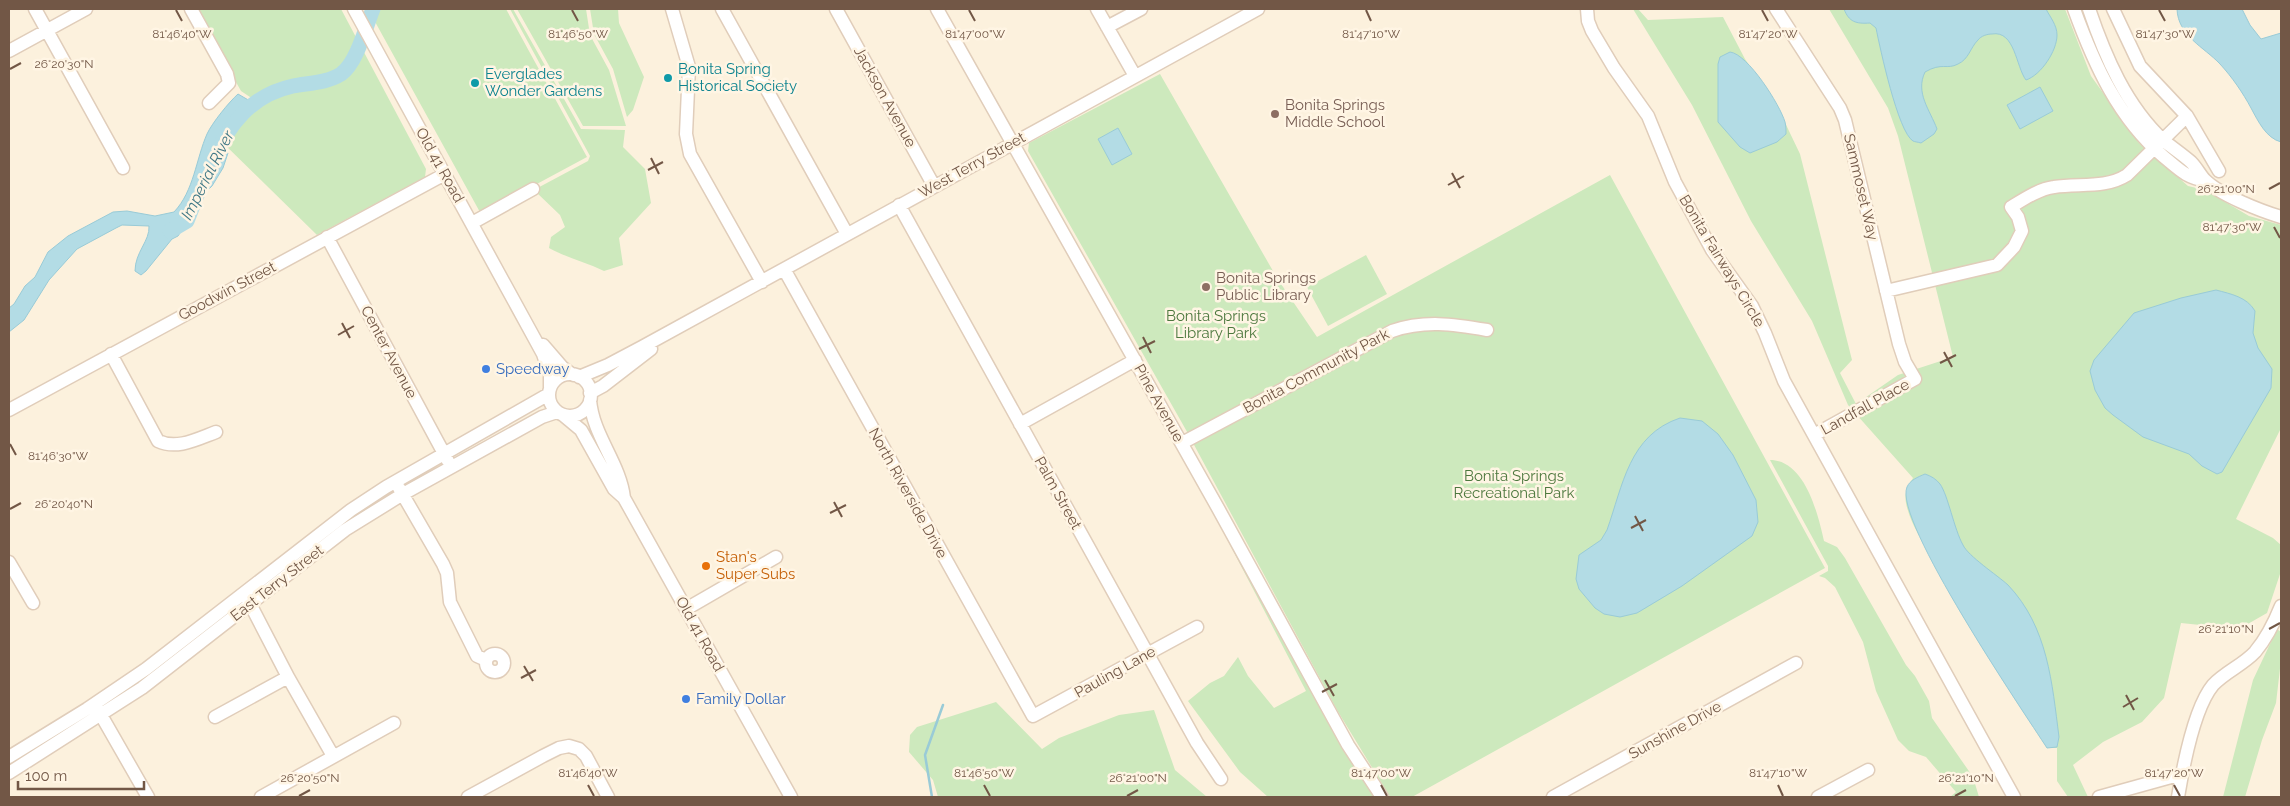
<svg xmlns="http://www.w3.org/2000/svg" width="2290" height="806" font-family="Raleway,sans-serif">
<style>
.green{fill:#cde9bd}
.water{fill:#b3dce5;stroke:#99cbd7}
.lines{fill:none;stroke-linecap:round;stroke-linejoin:round}
.stream{stroke:#99cbd7;stroke-width:2.5}
.river{stroke:#b3dce5;stroke-width:15}
.minor-casing{stroke:#e0cdba;stroke-width:15}
.minor{stroke:#fff;stroke-width:12}
.ticks{fill:none;stroke:#725746;stroke-width:2}
.culture-dot{fill:#0f9aa8;stroke:#fff5e4;stroke-width:2}
.education-dot{fill:#8d6e63;stroke:#fff5e4;stroke-width:2}
.shop-dot{fill:#3f7fe0;stroke:#fff5e4;stroke-width:2}
.food-dot{fill:#e8710a;stroke:#fff5e4;stroke-width:2}
.labels{text-anchor:middle;stroke-width:5;stroke-linejoin:round;paint-order:stroke}
.culture-label{font-size:15px;fill:#0d838f;stroke:#fff5e4;text-anchor:start}
.street-label{font-size:15px;fill:#725746;stroke:#fff5e4}
.education-label{font-size:15px;fill:#785e54;stroke:#fff5e4;text-anchor:start}
.park-label{font-size:15px;fill:#4d783e;stroke:#fff5e4}
.shop-label{font-size:15px;fill:#366cbe;stroke:#fff5e4;text-anchor:start}
.food-label{font-size:15px;fill:#c56008;stroke:#fff5e4;text-anchor:start}
.water-label{font-size:16px;font-style:italic;fill:#407886;stroke:#fff5e4}
.ticks-label{font-size:12px;text-anchor:middle;fill:#725746;stroke:#fff5e4;stroke-width:5;stroke-linejoin:round;paint-order:stroke}
</style>
<rect width="100%" height="100%" fill="#fcf1dd"/>
<path class="green" d="M195 9H341L426 169 425 177 317 235 221 141 238 116 256 101 241 91Z
M368 9H506L587 157 481 214Z
M510 9H513L581 129 625 130 623 147 645 169 651 203 619 238 623 265 604 271C586 262 567 258 549 248L551 237 565 227 560 215 536 192H530L588 161 590 156Z
M517 9H586L590 35 609 70 626 126H583Z
M590 9H618L619 23 644 77 633 110 627 117 613 69 594 34Z
M1633 9H1638L1648 20 1723 17 1745 59 1777 106 1800 154 1852 360 1840 373 1856 404 1898 375 1953 357 1898 136 1888 108 1829 9H2065L2091 76 2139 143 2188 186 2205 190 2249 216 2281 225V428L2236 519 2273 538 2281 545V571L2267 613 2239 629 2181 623 2164 698 2142 722 2103 742 2073 765 2088 797H2068L2057 781V748H2047C2007 686 1967 627 1933 562 1924 543 1910 524 1906 503 1904 493 1908 486 1913 478L1848 405 1812 321 1751 221 1692 105Z
M1160 74 1277 278 1317 337 1610 175 1825 568 1412 797H1390L1337 710 1186 430 1028 151 1029 143Z
M1366 255 1387 294 1328 326 1307 287Z
M1185 437 1334 712 1386 797H1268L1240 772 1188 701 1210 683 1224 676 1238 657 1248 676 1274 708 1306 691 1176 441Z
M1770 460C1805 460 1818 514 1824 541L1837 547 1845 558 1906 665 1915 676 1929 701 1932 718 1973 777 1979 797H1950L1956 792 1926 757 1909 751 1898 740 1876 691 1863 642 1835 587 1825 578 1819 576 1828 571V566Z
M2277 629 2281 632V660L2276 703 2262 740 2245 797H2223L2253 680Z
M996 702 1042 749 1059 738 1119 715 1154 710 1175 770 1207 797H938L933 780 909 752 910 735 917 727Z"/>
<path class="water" d="M1844 9H2046C2050 17 2057 25 2057 35 2057 51 2041 75 2026 80 2016 67 2015 30 1992 34 1987 34 1981 36 1978 40 1970 48 1969 59 1958 64 1947 70 1942 62 1925 72 1915 93 1930 110 1937 129L1934 134 1921 143C1918 142 1915 142 1913 141 1898 132 1880 48 1876 28L1870 23C1856 24 1849 22 1844 9Z
M2177 9H2242L2250 25 2261 39 2281 33V142C2266 138 2258 121 2251 108 2243 93 2232 77 2220 64 2204 47 2178 36 2177 9Z
M1730 52C1748 54 1780 105 1785 122 1786 126 1786 130 1786 134L1777 142 1750 153 1740 147 1718 122V64L1720 57Z
M2040 87 2053 111 2020 129 2007 105Z
M238 94 250 101 235 114 218 140V144L228 153 223 168 212 186 193 205 182 230 178 236 172 239 146 271 141 275 135 271C135 252 150 241 149 226L122 225 116 228 77 249 49 280 24 320 9 332V308L14 304 25 286 35 277 48 252 68 236 113 212 127 211 155 216 174 212C194 191 196 159 207 134 212 123 229 102 238 94Z
M1118 128 1132 154 1112 165 1098 139Z
M2216 290C2231 294 2247 297 2255 311L2253 333 2258 348 2272 369 2271 388 2222 472 2217 474 2202 466 2189 454 2143 437 2113 415 2105 408 2095 390 2090 371 2094 360 2134 313 2181 298Z
M1680 418 1702 421 1718 434 1733 455 1756 500 1758 522 1752 536 1682 586 1637 613 1620 617 1604 614 1595 608 1579 589 1576 579 1579 555 1601 540 1607 530C1623 485 1629 435 1680 418Z
M1925 474C1931 476 1936 479 1940 484 1948 495 1954 529 1963 545 1968 556 1997 575 2008 585 2048 627 2052 683 2059 737L2057 747 2047 748C2023 711 1893 520 1907 487 1910 480 1918 477 1925 474Z"/>
<g class="lines">
<path class="stream" d="M932 797 925 755 943 705"/>
<path class="river" d="M212 162C228 125 251 95 293 86 308 83 327 83 341 74 357 63 366 26 373 9
M170 231 187 221 201 185"/>
<defs>
<path id="minor" d="M35 9 123 168
M191 9 227 74 229 83 209 103
M354 9 543 354 550 375V387
M672 9 689 67 686 134 690 154 762 282
M722 9 847 234
M836 9 934 186
M937 9 1219 510 1348 745 1382 797
M1097 9 1135 76
M1587 9 1588 21 1592 31 1614 68 1648 116 1675 182 1712 250 1752 306 1765 333 1784 381 2014 797
M1776 9 1840 108 1845 120 1899 344 1905 362 1915 379 1814 435
M2074 9C2094 64 2118 118 2164 157 2180 170 2185 177 2206 181
M2089 9C2105 56 2126 106 2164 141 2173 148 2183 155 2191 162 2197 168 2200 175 2205 180 2220 195 2261 211 2281 217
M2113 9 2140 66 2187 116
M1107 27 1141 9
M9 51 86 9
M899 205 1197 743 1221 779
M472 223 533 189
M327 237 448 461
M784 269 1033 716 1197 627
M1886 291 1997 265 2014 247 2022 231 2018 217 2011 207C2024 199 2039 189 2054 187 2079 183 2105 189 2127 175L2187 116 2219 171
M543 345 562 367 573 375
M111 354 158 441C177 450 197 439 216 432
M549 395a21 21 0 1 1 42 0a21 21 0 1 1-42 0Z
M579 377 608 365 642 347 1258 9
M590 393 603 386 651 349
M590 400C593 436 620 463 624 498
M9 410 445 174
M563 415 581 430 614 489 624 498 791 797
M1020 424 1135 360
M1182 443 1392 331C1424 320 1453 324 1487 330
M399 488 443 564 447 573 450 602 477 656 486 660
M9 562 33 603
M247 598 288 677 333 756
M686 609 776 557
M486 663a9 9 0 1 1 18 0a9 9 0 1 1-18 0Z
M97 708 148 797
M215 717 288 677
M9 757 87 709 146 669 351 510 386 487 549 394
M9 773 142 688 345 530 403 494 542 417 557 412
M261 797 394 723
M468 797 543 756 559 748 569 746 579 749 586 756 608 797
M1553 797 1796 663
M1818 797 1868 770
M2099 797 2182 774
M2178 797C2183 767 2194 708 2213 685 2225 672 2243 665 2255 652 2266 639 2275 621 2281 606"/>
</defs>
<use href="#minor" class="minor-casing"/>
<use href="#minor" class="minor"/>
</g>
<path class="ticks" d="M176 10 182 21M572 10 578 21M969 10 975 21M1366 10 1371 21M1762 10 1768 21M2159 10 2165 21M10 69 21 63M651 158 659 174M648 170 663 162M1452 173 1460 188M1448 185 1464 176M2269 189 2280 183M2274 227 2280 238M342 323 350 338M338 335 354 326M1143 337 1151 353M1139 349 1155 341M1944 352 1952 367M1940 363 1956 355M10 444 16 455M834 502 842 517M10 509 21 503M830 513 846 505M1635 516 1643 531M1631 528 1646 520M2269 629 2280 623M524 666 533 681M521 678 536 670M1325 680 1334 696M1322 692 1337 684M2126 695 2134 710M2123 707 2138 698M588 785 594 796M984 785 990 796M1381 785 1387 796M1778 785 1783 796M2174 785 2180 796M299 796 310 790M1127 796 1138 790M1955 796 1966 790"/>
<g class="culture-dot">
<circle cx="668" cy="78" r="5"/>
<circle cx="475" cy="83" r="5"/>
</g>
<g class="education-dot">
<circle cx="1275" cy="114" r="5"/>
<circle cx="1206" cy="287" r="5"/>
</g>
<g class="shop-dot">
<circle cx="486" cy="369" r="5"/>
<circle cx="686" cy="699" r="5"/>
</g>
<circle class="food-dot" cx="706" cy="566" r="5"/>
<g class="labels">
<g class="culture-label">
<text x="678" y="74">Bonita Spring<tspan x="678" dy="17">Historical Society</tspan></text>
<text x="485" y="79">Everglades<tspan x="485" dy="17">Wonder Gardens</tspan></text>
</g>
<g class="street-label">
<text transform="translate(885 97) rotate(61)" y="5">Jackson Avenue</text>
<text transform="translate(440 165) rotate(61)" y="5">Old 41 Road</text>
<text transform="translate(972 165) rotate(-29)" y="5">West Terry Street</text>
<text transform="translate(1861 187) rotate(77)" y="5">Sammoset Way</text>
<text transform="translate(1722 261) rotate(59)" y="5">Bonita Fairways Circle</text>
<text transform="translate(227 291) rotate(-28)" y="5">Goodwin Street</text>
<text transform="translate(389 352) rotate(62)" y="5">Center Avenue</text>
<text transform="translate(1316 371) rotate(-28)" y="5">Bonita Community Park</text>
<text transform="translate(1159 403) rotate(61)" y="5">Pine Avenue</text>
<text transform="translate(1865 407) rotate(-29)" y="5">Landfall Place</text>
<text transform="translate(908 493) rotate(61)" y="5">North Riverside Drive</text>
<text transform="translate(1058 493) rotate(61)" y="5">Palm Street</text>
<text transform="translate(277 583) rotate(-38)" y="5">East Terry Street</text>
<text transform="translate(700 634) rotate(61)" y="5">Old 41 Road</text>
<text transform="translate(1115 672) rotate(-29)" y="5">Pauling Lane</text>
<text transform="translate(1675 730) rotate(-29)" y="5">Sunshine Drive</text>
</g>
<g class="education-label">
<text x="1285" y="110">Bonita Springs<tspan x="1285" dy="17">Middle School</tspan></text>
<text x="1216" y="283">Bonita Springs<tspan x="1216" dy="17">Public Library</tspan></text>
</g>
<g class="park-label">
<text x="1216" y="321">Bonita Springs<tspan x="1216" dy="17">Library Park</tspan></text>
<text x="1514" y="481">Bonita Springs<tspan x="1514" dy="17">Recreational Park</tspan></text>
</g>
<g class="shop-label">
<text x="496" y="374">Speedway</text>
<text x="696" y="704">Family Dollar</text>
</g>
<g class="food-label">
<text x="716" y="562">Stan's<tspan x="716" dy="17">Super Subs</tspan></text>
</g>
<g class="water-label">
<text transform="translate(207 175) rotate(-63)" y="6">Imperial River</text>
</g>
</g>
<g class="ticks-label">
<text x="182" y="38">81°46'40"W</text>
<text x="578" y="38">81°46'50"W</text>
<text x="975" y="38">81°47'00"W</text>
<text x="1371" y="38">81°47'10"W</text>
<text x="1768" y="38">81°47'20"W</text>
<text x="2165" y="38">81°47'30"W</text>
<text x="64" y="68">26°20'30"N</text>
<text x="2226" y="193">26°21'00"N</text>
<text x="2232" y="231">81°47'30"W</text>
<text x="58" y="460">81°46'30"W</text>
<text x="64" y="508">26°20'40"N</text>
<text x="2226" y="633">26°21'10"N</text>
<text x="588" y="777">81°46'40"W</text>
<text x="984" y="777">81°46'50"W</text>
<text x="1381" y="777">81°47'00"W</text>
<text x="1778" y="777">81°47'10"W</text>
<text x="2174" y="777">81°47'20"W</text>
<text x="310" y="782">26°20'50"N</text>
<text x="1138" y="782">26°21'00"N</text>
<text x="1966" y="782">26°21'10"N</text>
</g>
<rect width="2290" height="806" fill="none" stroke="#725746" stroke-width="20"/>
<path d="M18 781v8h126v-8" fill="none" stroke="#725746" stroke-width="2.5"/>
<text x="25" y="781" font-size="15" fill="#725746" stroke="#fff5e4" stroke-width="4" paint-order="stroke">100 m</text>
</svg>
